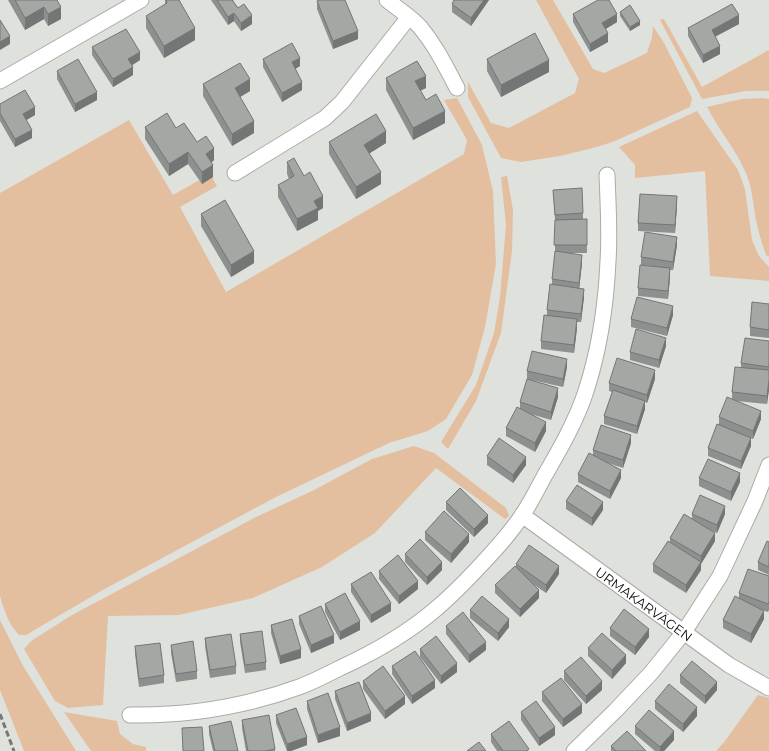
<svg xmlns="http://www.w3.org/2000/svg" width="769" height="751" font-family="Montserrat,sans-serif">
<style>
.green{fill:#e4bf9f}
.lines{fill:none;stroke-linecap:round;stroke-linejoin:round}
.street-casing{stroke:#a9aba7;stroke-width:17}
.street{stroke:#fff;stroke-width:15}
.rail{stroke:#767875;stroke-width:3;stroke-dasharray:6 3;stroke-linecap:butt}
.wall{fill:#8c908e}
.shaded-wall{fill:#727674}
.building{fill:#a3a8a5;stroke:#727674}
.labels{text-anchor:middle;stroke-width:3.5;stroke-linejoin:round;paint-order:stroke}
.street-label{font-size:13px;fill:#0e0f0d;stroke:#fff}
</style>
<rect width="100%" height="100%" fill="#dfe1dd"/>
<path class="green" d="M536 0H553L593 69 604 73 647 53 652 37 653 26 664 43 692 98 690 107 615 141 597 147 560 156 521 162 501 158 468 97V82L491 123 509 128 575 93 579 79Z
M664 19 702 87 769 50V91H746L702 99 660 20Z
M457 98 482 145 493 191 496 264 485 327 472 375 446 419 428 431 389 443 274 498 101 591 26 635H19C9 625 4 610 0 596V193L129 120 173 195 210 174 217 186 180 207 226 292 464 154 467 140 444 100Z
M762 98 769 99V257L766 255C763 245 759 235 757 225 753 207 753 188 745 171 735 148 718 129 707 107L741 99Z
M697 111 738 170 745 189 752 240 759 256 769 267V281L710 276 705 171 635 178V165L619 147Z
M507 176 513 210 512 251 501 333 476 401 448 449 441 442 476 385 494 333 500 297 506 225 501 177Z
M414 446 434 453 506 508 509 516 505 519 436 468 375 533 322 567 253 598 179 615 108 616 103 705 68 708 55 701 24 649 31 641 72 615 254 518 314 490 372 459Z
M0 620 22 664 76 751H24L0 690Z
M758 695 769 698V751H716L725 741Z
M64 712 117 721 120 734 133 744 146 747V751H91Z"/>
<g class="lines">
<defs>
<path id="street" d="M387 0C398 9 411 17 420 27 435 45 446 67 457 88
M0 81 141 0
M235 173 325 118 342 102 409 17
M522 515 729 665 769 688
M130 715C188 716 244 707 299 687 313 682 326 675 340 668 375 652 408 633 437 608 452 595 465 582 478 568 494 551 510 534 523 514 531 502 538 488 545 475 560 449 575 423 585 394 599 352 606 306 608 261 610 233 608 204 607 175
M574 751 616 710 651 673 684 632 720 576 755 501 769 465"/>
</defs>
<use href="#street" class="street-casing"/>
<use href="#street" class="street"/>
<path class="rail" d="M0 714 14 751"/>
</g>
<path class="wall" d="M8 0H57L61 19 48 26 44 19 25 30Z
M165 0H179L195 40 164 58 146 28V16L165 5Z
M211 0H234L233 1 238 8 252 24 241 31 234 21 228 25Z
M489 0 471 26 452 12V4Z
M317 1 358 39 333 49 317 9Z
M620 12 640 25 630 31 620 16Z
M573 14 617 22 606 29 608 42 590 52 573 22Z
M739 24 715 37 720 54 703 63 688 36V28Z
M92 47 140 60 132 65 133 75 113 87 92 55Z
M263 59 300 66 295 69 302 90 282 102 263 67Z
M487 59 549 72 501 97 487 71Z
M57 71 97 100 75 112 57 79Z
M386 78 426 88 420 91 426 100 445 123 413 140 386 90Z
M203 84 250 91 240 97 254 133 232 146 203 96Z
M0 104 35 115 26 120 32 138 15 147 0 121Z
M145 127 176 128 197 142 214 160 212 162 213 177 202 184 188 164 169 176 145 139Z
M329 142 386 143 369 153 381 184 356 199 329 154Z
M287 162 304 176 323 208 318 211V220L297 231 278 197V185L289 179 287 174Z
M553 190 583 213V219H587V253H571L582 263 579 288 584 297 581 322H577V328L574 353 541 349V341L547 315V310L552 285V279L555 253V220Z
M677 205 675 233 638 231V223Z
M201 214 254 263 231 277 201 226Z
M677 245 673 270H670V277L668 299 638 296V288L651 266 641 265V257Z
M769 304V338L750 336V327Z
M673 315 667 336 631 327V319Z
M769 341V389L767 404 736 401 761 419 753 439 751 438V446L741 469 708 456V448L719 425V417L732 399V392L741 367V363Z
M666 346 659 368 630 360V352Z
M567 367 563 387 527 379V371Z
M655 379 647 403 645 402V409L637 434 604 424V416L612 392 609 391V383Z
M558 397 551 420 527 413 546 431 535 452 506 436V428L520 409V402Z
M631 443 623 468 608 463 621 478 610 499 578 482V474L593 455V450Z
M487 456 526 465 513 483 487 465Z
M699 478 740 482 731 501 699 486Z
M566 501 603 510 592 526 566 509Z
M446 502 488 523 474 537 446 510Z
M692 514H725L717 533 708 529 715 541 701 564V570L686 593 653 572V564L670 542V538L692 519Z
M425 532 469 542 451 563 425 540Z
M769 542V575L758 570V562Z
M405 554 442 570 427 585 405 562Z
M516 564 559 574 546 593 533 584 539 598 520 617 495 593V585L516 567Z
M379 571 418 589 399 604 379 579Z
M769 576V610L768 612 762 610 764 619 751 643 723 628V620L739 598V593Z
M351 584 391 611 371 623 351 592Z
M325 604 360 630 340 640 325 612Z
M470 610 509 627 498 641 470 618Z
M299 616 334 643 311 653 299 624Z
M271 625 301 658 280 664 271 633Z
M446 626 486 650 469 663 446 634Z
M610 628 649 637 635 655 610 636Z
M240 634 266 662V670L245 673 240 642Z
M205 638 236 666V674L210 678 205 646Z
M171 645 197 671V679L176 682 171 653Z
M135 646 164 675V683L139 687 135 654Z
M588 648 626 663 612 679 588 656Z
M420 649 457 672 441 684 420 657Z
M392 666 435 688 412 704 392 674Z
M564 671 602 690 586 704 564 680Z
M680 675 717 690 705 704 680 683Z
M363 681 405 704 385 719 363 689Z
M335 691 371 721 347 731 335 699Z
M542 692 582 713 563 727 542 701Z
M307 701 340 736 318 743 307 709Z
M655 701 697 716 683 732 655 709Z
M521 712 555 735 539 746 521 720Z
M276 715 307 745 291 751H287L276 723Z
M242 720 275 749V751H246L242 728Z
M209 726 238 751H213L209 734Z
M635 726 674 740 664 751H655L635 734Z
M491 734 529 751H497L491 742Z
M611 746 646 751H611Z"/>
<path class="shaded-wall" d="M484 0H489L471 26V18Z
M44 7V19L25 30V18Z
M61 7V19L48 26V14Z
M234 13V21L228 25V17Z
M617 14V22L602 31V23Z
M252 15V24L241 31V23Z
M739 15V24L712 38V30Z
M640 21V25L630 31V27Z
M195 28V40L164 58V46Z
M358 31V39L333 49V41Z
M608 33V42L590 52V44Z
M10 36V44L0 50V42Z
M720 46V54L703 63V55Z
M140 52V60L128 68V59Z
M300 58V66L292 71V62Z
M549 60V72L501 97V85Z
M133 67V75L113 87V79Z
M426 76V88L415 93V81Z
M250 79V91L235 100V88Z
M302 82V90L282 102V93Z
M97 92V100L75 112V104Z
M35 107V115L23 122V114Z
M445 111V123L413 140V128Z
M254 121V133L232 146V134Z
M32 130V138L15 147V139Z
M386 131V143L364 157V145Z
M214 148V160L206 166V154Z
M188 152V164L169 176V164Z
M213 165V177L202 184V172Z
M381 172V184L356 199V187Z
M323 196V208L318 211V220L297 231V219L314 201Z
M677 196V205L675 233V225Z
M677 237V245L673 270V262Z
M254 251V263L231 277V265Z
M582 255V263L579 291V283Z
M670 268V277L668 299V291Z
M584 289V297L581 322V314Z
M673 306V315L667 336V328Z
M577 319V328L574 353V345Z
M666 338V346L659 368V360Z
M567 359V367L563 387V379Z
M655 370V379L647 403V395Z
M769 380V389L767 404V396Z
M558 388V397L551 420V412Z
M645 401V409L637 434V426Z
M761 411V419L753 439V431Z
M546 422V431L535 452V443Z
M631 435V443L623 468V460Z
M751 438V446L741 469V461Z
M526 457V465L513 483V475Z
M621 470V478L610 499V491Z
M740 473V482L731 501V492Z
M603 502V510L592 526V518Z
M725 506V514L717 533V525Z
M488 515V523L474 537V529Z
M715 533V541L701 564V556Z
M469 534V542L451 563V554Z
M442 562V570L427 585V577Z
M701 562V570L686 593V585Z
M559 566V574L546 593V585Z
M418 581V589L399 604V596Z
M539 590V598L520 617V609Z
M391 603V611L371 623V615Z
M764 611V619L751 643V634Z
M509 619V627L498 641V633Z
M360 621V630L340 640V632Z
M649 629V637L635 655V647Z
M334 635V643L311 653V645Z
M486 642V650L469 663V655Z
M301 649V658L280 664V656Z
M626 655V663L612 679V670Z
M457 663V672L441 684V676Z
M435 680V688L412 704V696Z
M602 681V690L586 704V696Z
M717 682V690L705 704V696Z
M405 696V704L385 719V711Z
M582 704V713L563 727V719Z
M697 707V716L683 732V724Z
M371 713V721L347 731V723Z
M340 727V736L318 743V735Z
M555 727V735L539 746V738Z
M674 731V740L664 751H660V747Z
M307 737V745L291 751H287V744Z"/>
<path class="building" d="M15 0H57L61 7 48 14 44 7 25 18Z
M166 0H179L195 28 164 46 146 16 167 3Z
M217 0H232L238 8 244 4 252 15 241 23 234 13 228 17Z
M319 0H345L358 31 333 41 317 1Z
M454 0H484L471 18 452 4Z
M598 0H609L617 14 602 23 608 33 590 44 573 14Z
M732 4 739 15 712 30 720 46 703 55 688 28Z
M630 5 640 21 630 27 620 12Z
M0 20 10 36 0 42Z
M126 29 140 52 128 59 133 67 113 79 92 47Z
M535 33 549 60 501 85 487 59Z
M292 43 300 58 292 62 302 82 282 93 263 59Z
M78 59 97 92 75 104 57 71Z
M417 61 426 76 415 81 426 100 436 94 445 111 413 128 386 78Z
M240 63 250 79 235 88 254 121 232 134 203 84Z
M25 90 35 107 23 114 32 130 15 139 0 113V104Z
M167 113 176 128 184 123 197 142 206 136 214 148 206 154 213 165 202 172 188 152 169 164 145 127Z
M376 114 386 131 364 145 381 172 356 187 329 142Z
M294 158 304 176 310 172 323 196 314 201 318 208 297 219 278 185 294 176 287 162Z
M582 188 583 213 555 215 553 190Z
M640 194 677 196 675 225 638 223Z
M225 200 254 251 231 265 201 214Z
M587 219V245H554L555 220Z
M645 232 677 237 673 262 641 257Z
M555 251 582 255 579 283 552 279Z
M640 265 670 268 668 291 638 288Z
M550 284 584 289 581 314 547 310Z
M637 297 673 306 667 328 631 319Z
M752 302 769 304V330L750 327Z
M544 315 577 319 574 345 541 341Z
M636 329 666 338 659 360 630 352Z
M745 338 769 341V367L741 363Z
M532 351 567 359 563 379 527 371Z
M617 358 655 370 647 395 609 383Z
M735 367 769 370V380L767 396 732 392Z
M527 379 558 388 551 412 520 402Z
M613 390 645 401 637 426 604 416Z
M727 397 761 411 753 431 719 417Z
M517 407 546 422 535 443 506 428Z
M717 424 751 438 741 461 708 448Z
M601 425 631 435 623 460 593 450Z
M499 438 526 457 513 475 487 456Z
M589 453 621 470 610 491 578 474Z
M708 459 740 473 731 492 699 478Z
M577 485 603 502 592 518 566 501Z
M460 488 488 515 474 529 446 502Z
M700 495 725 506 717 525 692 514Z
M444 511 469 534 451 554 425 532Z
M684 514 715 533 701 556 670 538Z
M420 539 442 562 427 577 405 554Z
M668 541 701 562 686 585 653 564Z
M767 541 769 542V567L758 562Z
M529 545 559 566 546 585 516 564Z
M398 555 418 581 399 596 379 571Z
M515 566 539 590 520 609 495 585Z
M748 569 769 576V602L768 604 739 593Z
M371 572 391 603 371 615 351 584Z
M345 593 360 621 340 632 325 604Z
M482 596 509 619 498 633 470 610Z
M735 596 764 611 751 634 723 620Z
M321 606 334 635 311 645 299 616Z
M624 609 649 629 635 647 610 628Z
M463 612 486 642 469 655 446 626Z
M292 619 301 649 280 656 271 625Z
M262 631 266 662 245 665 240 634Z
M602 633 626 655 612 670 588 648Z
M231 634 236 666 210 670 205 638Z
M436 636 457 663 441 676 420 649Z
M193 641 197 671 176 674 171 645Z
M160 643 164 675 139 679 135 646Z
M415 651 435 680 412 696 392 666Z
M581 657 602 681 586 696 564 671Z
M692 661 717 682 705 696 680 675Z
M383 666 405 696 385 711 363 681Z
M561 678 582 704 563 719 542 692Z
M359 682 371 713 347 723 335 691Z
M669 684 697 707 683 724 655 701Z
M328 693 340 727 318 735 307 701Z
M536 701 555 727 539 738 521 712Z
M296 708 307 737 287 744 276 715Z
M649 710 674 731 660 747 635 726Z
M269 715 275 749 265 751H248L242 720Z
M231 721 238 751H215L209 726Z
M509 721 529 749 526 751H503L491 734Z
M202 727 204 751H183L182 728Z
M627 731 646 751H616L611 746Z
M479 742 486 751H467Z"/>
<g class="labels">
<g class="street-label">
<text transform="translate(644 604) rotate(36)" y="5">URMAKARVÄGEN</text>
</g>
</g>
</svg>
